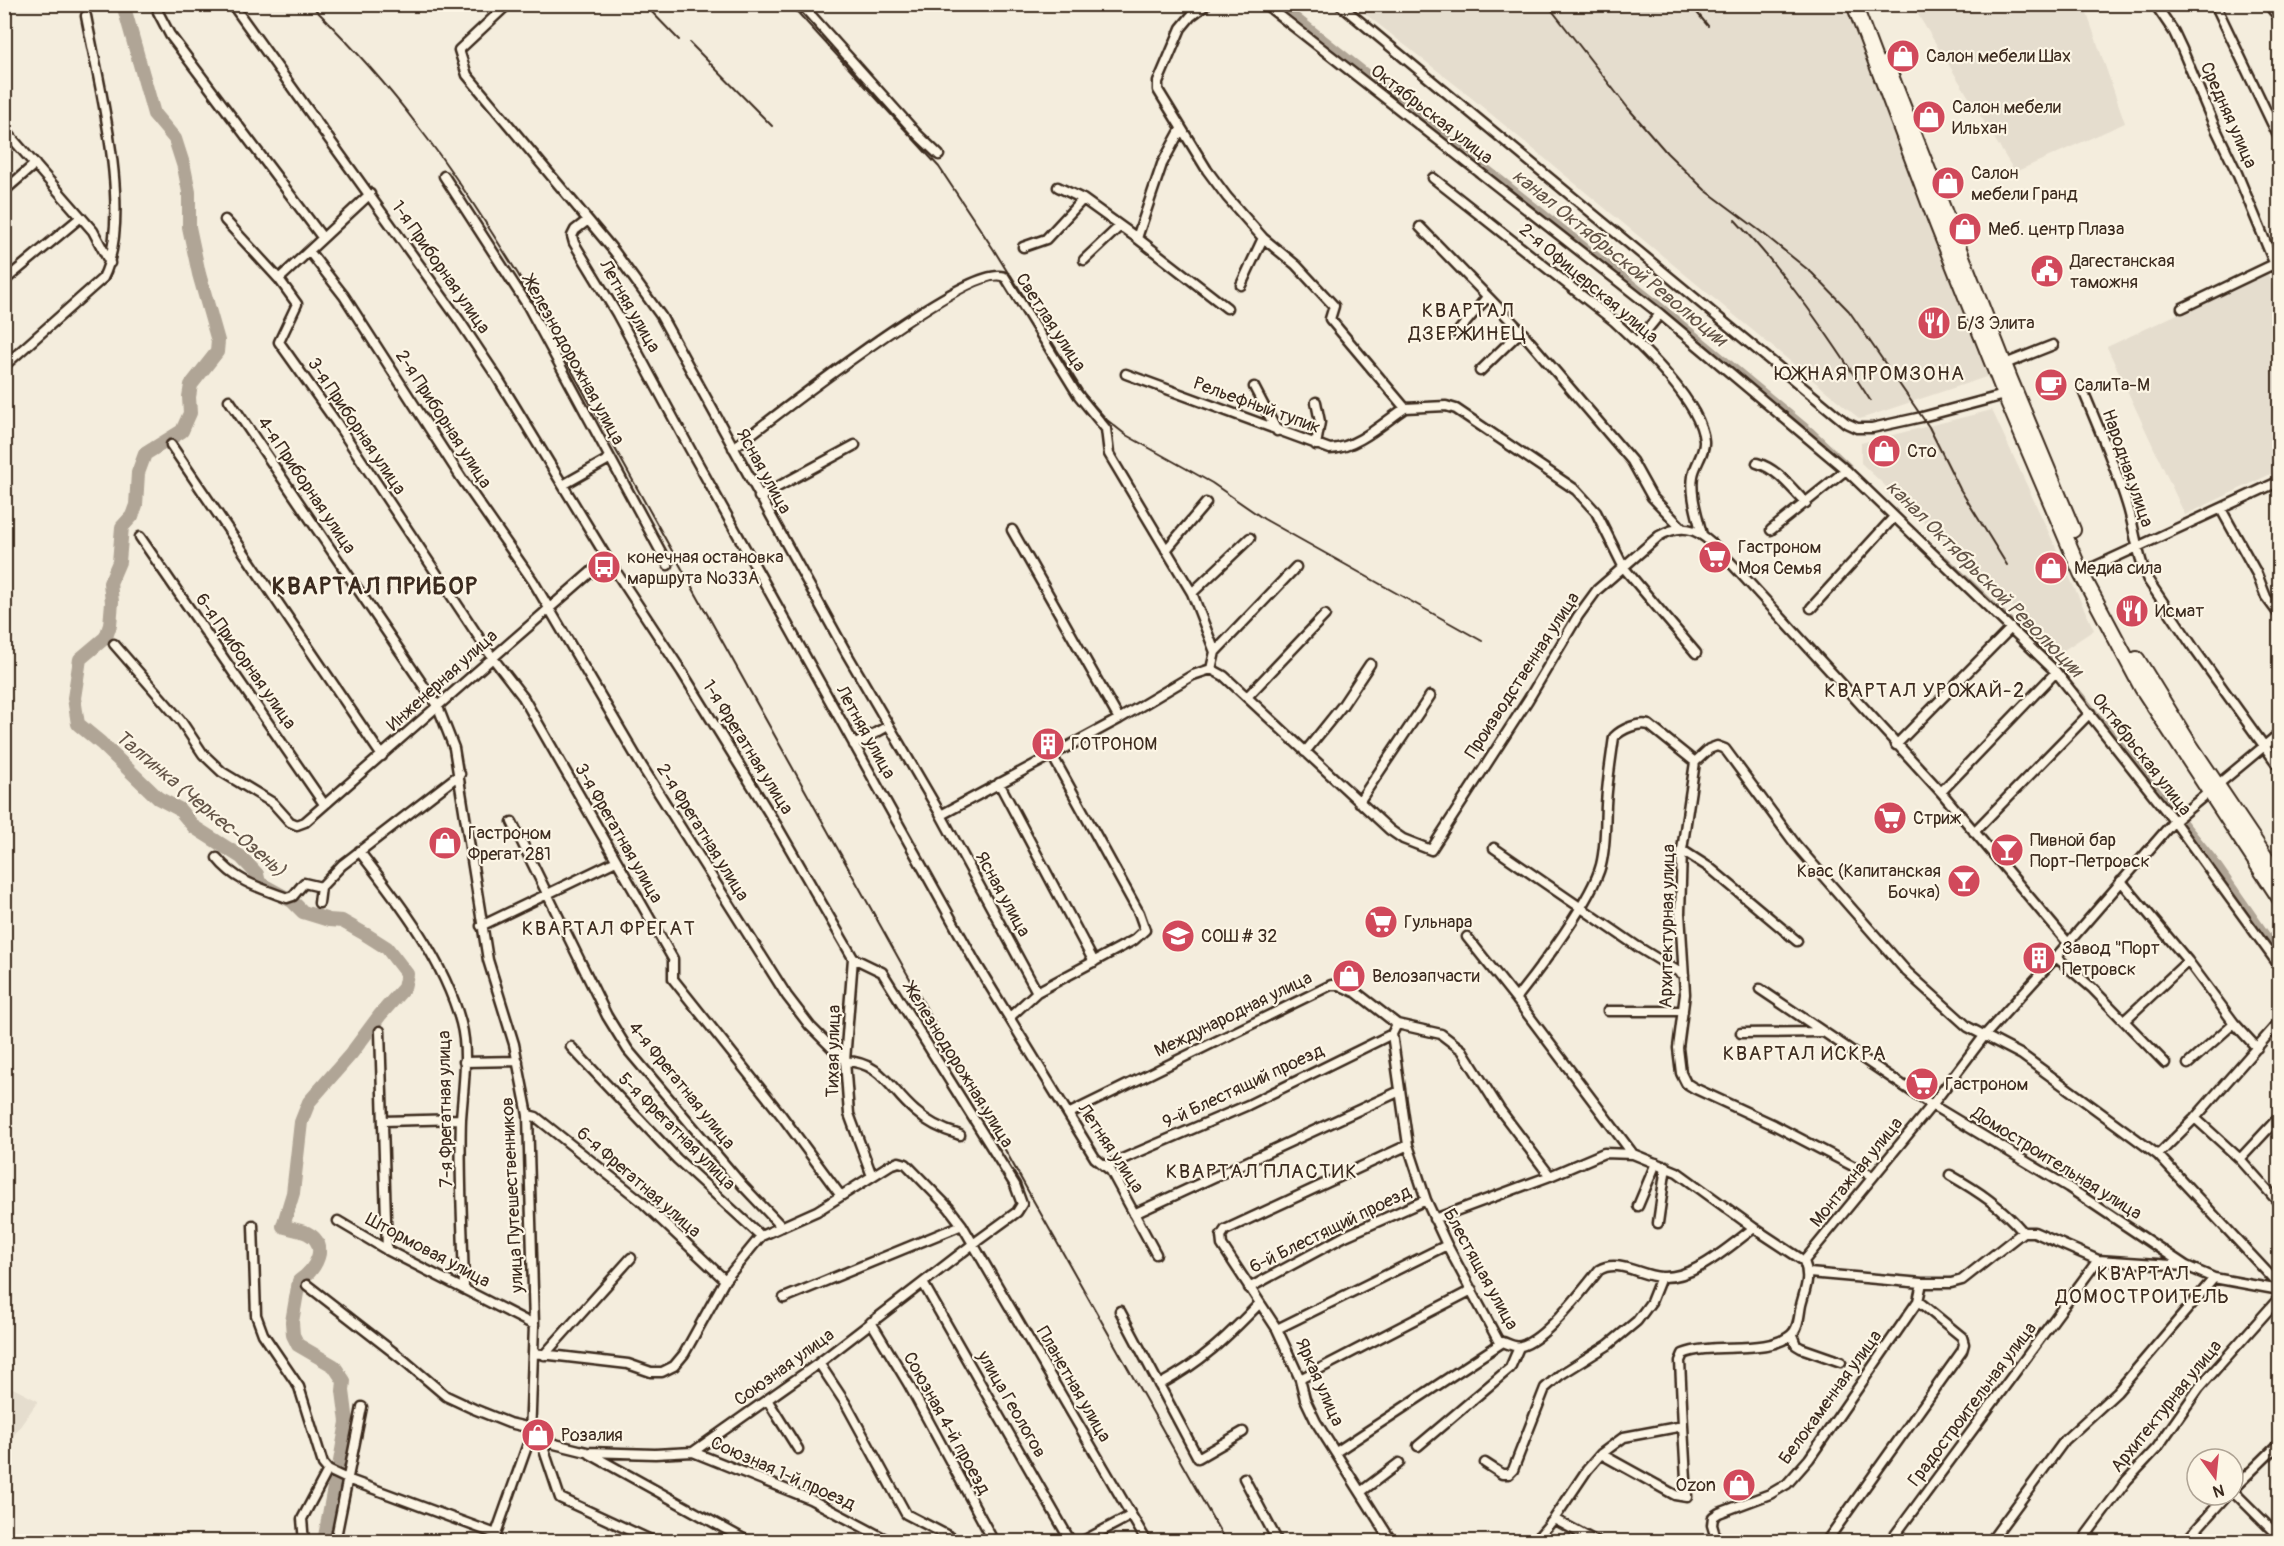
<svg xmlns="http://www.w3.org/2000/svg" width="2284" height="1546" font-family="Pangolin,sans-serif">
<style>
.built{fill:#e5ddce}
.lines{fill:none;stroke-linecap:round;stroke-linejoin:round}
.canal{stroke:#b0a596;stroke-width:8}
.river{stroke:#b0a596;stroke-width:14}
.minor-casing{stroke:#3b2a1e;stroke-width:13}
.primary-casing{stroke:#3b2a1e;stroke-width:18}
.minor{stroke:#fcf5e5;stroke-width:8}
.primary{stroke:#fcf5e5;stroke-width:14}
.rail{stroke:#3b2a1e;stroke-width:2}
.labels{text-anchor:middle;stroke-width:4.5;stroke-linejoin:round;paint-order:stroke}
.poi-label{font-size:18px;fill:#3b2a1e;stroke:#fcf5e5;text-anchor:start}
.street-label{font-size:18px;fill:#3b2a1e;stroke:#fcf5e5}
.water-label{font-size:20px;font-style:italic;fill:#645548;stroke:#fcf5e5}
.neighbourhood-label{font-size:20px;letter-spacing:1.5px;fill:#3b2a1e;stroke:#fcf5e5}
.district-label{font-size:24px;font-weight:bold;letter-spacing:1.5px;fill:#3b2a1e;stroke:#fcf5e5}
</style>
<rect width="100%" height="100%" fill="#f4eddd"/>
<filter id="ink" filterUnits="userSpaceOnUse"><feTurbulence type="fractalNoise" baseFrequency=".0167" numOctaves="2"/><feDisplacementMap in="SourceGraphic" scale="12" xChannelSelector="R" yChannelSelector="G"/><feConvolveMatrix kernelMatrix="1 2 1 2 8 2 1 2 1" color-interpolation-filters="sRGB"/></filter>
<g filter="url(#ink)">
<path class="built" d="M1354 5H1851L1989 376 1860 419 1462 90Z
M1912 5H2084L2125 123 2015 172Z
M2267 272 2279 299V470L2185 515 2107 347Z
M1992 410 2094 630 2061 652 1861 463V443Z
M5 1384 38 1401 5 1448Z"/>
<g class="lines">
<path class="canal" d="M1280 4 1657 304 1810 431 1849 468
M1945 560 2053 663 2063 675
M2077 692 2213 859 2280 955"/>
<path class="river" d="M123 4 154 114 175 139 184 167 189 192V227L199 274 218 341 217 352 191 385 189 397 190 413 182 431 145 454 138 473 136 505 132 516 122 527 119 562 110 583 112 602 110 625 106 637 80 659 74 698 78 724 101 743 158 798 179 809 194 827 241 857 257 874 259 883 292 901 303 912 329 920 342 921 365 934 387 948 407 974 404 988 380 1015 351 1054 309 1102 301 1122 293 1193 283 1226C290 1229 300 1230 307 1233 331 1245 315 1270 299 1281L292 1322 293 1335 298 1345 334 1366 344 1381 343 1391 347 1422 339 1467
M324 1542 335 1482"/>
<defs>
<path id="minor" d="M232 4 459 320 497 377 607 558 682 672 777 826 853 958
M508 4 459 50 467 75 614 251 661 316 847 654 941 815 1037 992
M801 4 918 135 939 155
M1207 4 1191 16 1181 28 1158 82V90L1207 170 1227 197 1263 238 1296 265 1334 306 1330 319 1405 408 1446 406 1456 409 1576 490 1596 512 1624 568 1696 653
M1265 4 1660 314 1846 470 2056 672 2174 821 2280 967
M1339 4 1846 423 1857 428H1872L1922 417 2008 394
M2155 4 2174 32 2182 49 2214 125 2237 173 2280 277
M2215 4 2280 140
M2268 4 2280 19
M158 12 170 35 322 237
M4 129 93 231 110 263
M1181 129 1162 164 1137 238 1227 308
M444 176 528 306 668 565
M1433 178 1614 321C1642 347 1701 402 1704 441 1705 453 1695 464 1693 476 1690 495 1698 517 1702 535
M1058 187 1083 199 1137 238
M4 191 35 164
M225 220 279 279 297 304 279 342 336 422 492 657 523 697 673 959V979L782 1116 841 1196
M588 220 575 230 572 236 574 243 617 314 690 449 974 960 1095 1158 1111 1171 1156 1254
M1420 227 1521 331 1632 461 1652 497 1682 528
M1023 247 1046 239 1083 199
M309 251 344 296 462 479 533 581 643 768 787 996 810 1026 845 1061C882 1062 890 1090 915 1111 928 1123 943 1130 960 1135
M1084 260 1120 226
M279 279 370 194
M4 281 81 217
M1241 285 1263 238
M2182 308 2274 264
M1457 333 1487 297
M1637 342 1660 314
M4 366 103 278C134 216 99 85 86 16
M2000 366 2053 345
M1480 371 1521 331
M1126 374 1330 449C1357 448 1383 423 1405 408
M1254 387 1277 431
M2082 388C2098 427 2115 465 2127 504 2135 529 2137 556 2148 580L2195 650 2280 768
M229 400 438 707 454 748 488 960 514 1044 528 1115 534 1325 530 1438 493 1542
M171 445 382 756
M1316 445 1320 422 1316 402
M733 448C766 424 977 255 1006 278L1079 396 1106 429 1109 454 1192 593 1215 652 1211 669
M1757 463C1778 469 1791 488 1806 503
M563 485 609 459
M759 497 855 445
M2221 509 2257 574 2266 597 2280 616
M1012 530 1119 719
M1771 530 1846 470
M140 537 324 804
M1166 550 1206 503
M2081 573 2280 481
M1192 593 1250 538
M1811 608 1894 517
M114 644 181 721 203 754 222 772 273 803 290 822 297 825 305 822 607 558
M1215 652 1296 567
M1247 697 1325 615
M854 745 888 726
M1896 745 2011 628
M1305 752 1342 706 1370 664
M999 783 1094 962
M1941 792 2056 672
M1359 802 1430 696
M941 815 1119 719 1193 675 1211 669 1224 676 1390 830 1403 839 1431 850 1528 700 1578 616 1597 590 1659 536C1686 520 1702 532 1721 552L1941 792 2068 943
M512 822 607 1016 628 1050 743 1186 782 1227
M1974 832 2090 713
M1494 848 1638 947 1684 975
M1682 850 1710 868 1797 941
M359 851C399 902 444 960 461 1023 469 1053 463 1088 461 1119 459 1175 463 1232 464 1288
M217 858C235 881 260 888 287 898L293 896 304 883 321 887
M2121 881 2188 961 2234 1023 2257 1048
M319 903 321 887 342 865 460 774
M481 926 616 861
M1467 937 1517 1000
M2056 957 2092 988 2165 1063
M853 958 845 1061 849 1114 872 1176
M1760 989 1932 1105 2068 1187 2186 1266
M1608 1011H1683
M1010 1017 1037 992 1134 940 1145 930 1139 913 1052 755
M2124 1021 2188 961
M1397 1024 1392 1034 1408 1145 1426 1200 1447 1245 1500 1344 1503 1342C1509 1344 1515 1348 1521 1346 1545 1340 1583 1290 1599 1270 1618 1258 1640 1276 1661 1277 1695 1279 1728 1247 1754 1228
M380 1031 387 1250
M1741 1033 1821 1032
M571 1047 677 1159 761 1236
M464 1062 518 1061
M2188 1064 2234 1023
M1068 1114 1331 985H1339L1357 993 1397 1024 1441 1034 1462 1050 1500 1110 1550 1176 1604 1153 1633 1154 1677 1172 1754 1228 1804 1261
M528 1115 536 1117 640 1200 725 1280
M2195 1118 2240 1159 2280 1204
M383 1121 461 1119
M1633 1154 1517 1000 1518 996C1541 967 1592 899 1601 865 1606 845 1605 825 1606 805 1607 783 1611 759 1614 737 1622 729 1638 722 1649 725L1695 762
M2158 1155 2195 1118 2280 1021
M2240 1159 2280 1116
M1106 1166 1248 1105 1392 1034
M1950 1175C1978 1191 2002 1207 2023 1232
M1872 1176 1774 1125 1694 1088 1686 1083 1681 1073 1678 1048 1685 994 1680 913 1682 850 1695 762 1709 749 1717 746 1725 749 1796 845 1907 972 1968 1027 2022 1055 2158 1155 2280 1286
M1638 1206 1656 1163
M1134 1214 1400 1091
M1434 1219 1550 1176
M338 1221 387 1250 534 1325
M1658 1223 1666 1166
M253 1225 256 1315 263 1334 299 1387 323 1464 328 1470 347 1479 496 1534
M1809 1273 1922 1283H1951L1962 1280 2023 1232H2034L2098 1260 2186 1266 2214 1278 2280 1290
M923 1283 1071 1542
M307 1285 406 1362 446 1396 474 1409 509 1423 531 1428
M1249 1288 1345 1236 1426 1200
M784 1298 962 1225
M1120 1311 1198 1458 1243 1432
M871 1322 909 1385 994 1542
M1277 1329 1447 1245
M1792 1335 1796 1345 1801 1348 1841 1362
M533 1353 628 1364 651 1372H662L674 1366 684 1354 725 1280 761 1236 817 1211 890 1165 899 1162 906 1164 949 1208 962 1225 1147 1542
M544 1355 631 1258
M819 1363 846 1404 906 1514 960 1542
M1300 1379 1472 1290
M1159 1385C1202 1362 1226 1338 1260 1303
M768 1401 798 1449
M530 1438 587 1452 655 1454 693 1452 819 1363 973 1244 1017 1212 1022 1204 1015 1185 882 972 853 958
M541 1441 560 1498 655 1542
M1418 1446 1510 1368 1519 1347
M693 1452 810 1499 891 1542
M1336 1452 1500 1344
M590 1454 749 1542
M1601 1454 1675 1495 1687 1497 1683 1426
M1485 1463 1502 1474H1509L1513 1470 1545 1388 1560 1375 1608 1345 1637 1321 1651 1302 1661 1277
M1244 1478 1278 1542
M2233 1489 2280 1443
M1362 1491 1399 1463
M2233 1491 2280 1538
M1554 1519 1597 1542
M304 1542 302 1519 328 1470
M335 1542 362 1407
M1081 1542 1130 1516
M1392 1542 1316 1422 1305 1399 1300 1379 1277 1329 1222 1245 1221 1236 1225 1230 1408 1145
M1534 1542 1554 1519 1587 1470 1601 1454 1624 1437 1683 1426 1680 1361 1683 1354C1711 1342 1767 1355 1791 1335 1799 1329 1799 1315 1801 1305 1805 1289 1811 1278 1804 1261L1932 1105 1985 1035 2056 957 2174 821 2280 733
M1717 1542 1712 1525 1713 1517 1719 1513 1770 1494 1787 1484 1809 1459 1918 1301 1922 1283
M1826 1542 1962 1351 1964 1344 1962 1337 1918 1301
M1895 1542V1535L2098 1260
M1990 1542 2065 1440 2117 1392 2214 1278
M2084 1542 2087 1534 2127 1480 2157 1448 2199 1388 2280 1297
M2185 1542 2227 1495"/>
<path id="primary" d="M1854 4 1937 224 2005 395 2081 573 2142 688 2280 899
M1886 63 2010 379 2073 530
M2137 659 2188 742 2280 879"/>
</defs>
<use href="#minor" class="minor-casing"/>
<use href="#primary" class="primary-casing"/>
<use href="#minor" class="minor"/>
<use href="#primary" class="primary"/>
<path class="rail" d="M310 4C348 42 385 82 417 125 454 172 486 223 518 274L1028 1191 1226 1542
M644 4 679 40
M790 4 939 167 994 250 1078 387 1107 420 1126 435 1212 483 1264 519 1482 641
M1547 4 1628 108 1667 153 1705 190 1760 231 1812 273 1849 311 1929 427 1960 489 2007 565
M1690 4 1708 26
M690 43 772 126
M1735 220C1787 275 1830 337 1870 400"/>
</g>
</g>
<defs>
<symbol id="shop-disc" viewBox="-11 -11 22 22"><circle r="9.5" fill="#d1495b" stroke="#fcf5e5"/><path d="M-5-2.5h2.3a2.7 3.5 0 0 1 5.4 0H5L5.5 6h-11ZM-1.5-2.5h3a1.5 2.3 0 0 0-3 0Z" fill="#fff"/></symbol>
<symbol id="civic-disc" viewBox="-11 -11 22 22"><circle r="9.5" fill="#d1495b" stroke="#fcf5e5"/><path d="M-.6-6.5H3V-4.5H.6V-3L4-1V1h2V6H-6V1h2V-1L-.6-3ZM-1.2 2.5V6h2.4V2.5Z" fill="#fff"/></symbol>
<symbol id="restaurant-disc" viewBox="-11 -11 22 22"><circle r="9.5" fill="#d1495b" stroke="#fcf5e5"/><path d="M-5-6h1v4h1v-4h1v4h1v-4h1v5L-1.5 .5V6h-2V.5L-5-1ZM5-6V6H3V1.5H1.5Q1.5-4 5-6Z" fill="#fff"/></symbol>
<symbol id="cafe-disc" viewBox="-11 -11 22 22"><circle r="9.5" fill="#d1495b" stroke="#fcf5e5"/><path d="M-5.5-4.5H6V0H3Q3 3.5 0 3.5H-2.5Q-5.5 3.5-5.5 0ZM3-3.2v2h1.7v-2ZM-6 4.5H4V6H-6Z" fill="#fff"/></symbol>
<symbol id="supermarket-disc" viewBox="-11 -11 22 22"><circle r="9.5" fill="#d1495b" stroke="#fcf5e5"/><path d="M-6-5.5h2.5l.6 2H6L4.5 2H-2.5L-4.4-4H-6ZM-1.5 3.2a1.3 1.3 0 1 0 .1 0ZM3 3.2a1.3 1.3 0 1 0 .1 0Z" fill="#fff"/></symbol>
<symbol id="bus-disc" viewBox="-11 -11 22 22"><circle r="9.5" fill="#d1495b" stroke="#fcf5e5"/><path d="M-5-6H5V4H4V6H2V4H-2V6H-4V4H-5ZM-3.5-4V0h7V-4ZM-3.5 1.2v1.5H-2V1.2ZM2 1.2v1.5H3.5V1.2Z" fill="#fff"/></symbol>
<symbol id="building-disc" viewBox="-11 -11 22 22"><circle r="9.5" fill="#d1495b" stroke="#fcf5e5"/><path d="M-4-6H4V6H1V3H-1V6H-4ZM-2.5-4.3h1.7v1.8h-1.7ZM.8-4.3h1.7v1.8H.8ZM-2.5-1h1.7V.8h-1.7ZM.8-1h1.7V.8H.8Z" fill="#fff"/></symbol>
<symbol id="bar-disc" viewBox="-11 -11 22 22"><circle r="9.5" fill="#d1495b" stroke="#fcf5e5"/><path d="M-6-5H6L.8 .8V4.5H3.5V6h-7V4.5H-.8V.8Z" fill="#fff"/></symbol>
<symbol id="school-disc" viewBox="-11 -11 22 22"><circle r="9.5" fill="#d1495b" stroke="#fcf5e5"/><path d="M0-5L7-2L0 1L-7-2ZM-4 1L0 2.5L4 1V4Q0 6-4 4Z" fill="#fff"/></symbol>
</defs>
<g fill-rule="evenodd">
<use href="#shop-disc" x="1884" y="37" width="38" height="38"/>
<use href="#shop-disc" x="1910" y="98" width="38" height="38"/>
<use href="#shop-disc" x="1929" y="164" width="38" height="38"/>
<use href="#shop-disc" x="1946" y="210" width="38" height="38"/>
<use href="#civic-disc" x="2028" y="252" width="38" height="38"/>
<use href="#restaurant-disc" x="1915" y="304" width="38" height="38"/>
<use href="#cafe-disc" x="2032" y="366" width="38" height="38"/>
<use href="#shop-disc" x="1865" y="432" width="38" height="38"/>
<use href="#supermarket-disc" x="1696" y="538" width="38" height="38"/>
<use href="#bus-disc" x="585" y="548" width="38" height="38"/>
<use href="#shop-disc" x="2032" y="549" width="38" height="38"/>
<use href="#restaurant-disc" x="2113" y="592" width="38" height="38"/>
<use href="#building-disc" x="1029" y="725" width="38" height="38"/>
<use href="#supermarket-disc" x="1871" y="799" width="38" height="38"/>
<use href="#shop-disc" x="426" y="824" width="38" height="38"/>
<use href="#bar-disc" x="1988" y="831" width="38" height="38"/>
<use href="#bar-disc" x="1945" y="862" width="38" height="38"/>
<use href="#supermarket-disc" x="1362" y="903" width="38" height="38"/>
<use href="#school-disc" x="1159" y="917" width="38" height="38"/>
<use href="#building-disc" x="2020" y="939" width="38" height="38"/>
<use href="#shop-disc" x="1330" y="957" width="38" height="38"/>
<use href="#supermarket-disc" x="1903" y="1065" width="38" height="38"/>
<use href="#shop-disc" x="519" y="1416" width="38" height="38"/>
<use href="#shop-disc" x="1720" y="1466" width="38" height="38"/>
</g>
<g class="labels">
<g class="poi-label">
<text x="1926" y="62">Салон мебели Шах</text>
<text x="1952" y="113">Салон мебели<tspan x="1952" dy="21">Ильхан</tspan></text>
<text x="1971" y="179">Салон<tspan x="1971" dy="21">мебели Гранд</tspan></text>
<text x="1988" y="235">Меб. центр Плаза</text>
<text x="2070" y="267">Дагестанская<tspan x="2070" dy="21">таможня</tspan></text>
<text x="1957" y="329">Б/З Элита</text>
<text x="2074" y="391">СалиТа-М</text>
<text x="1907" y="457">Сто</text>
<text x="1738" y="553">Гастроном<tspan x="1738" dy="21">Моя Семья</tspan></text>
<text x="627" y="563">конечная остановка<tspan x="627" dy="21">маршрута №33А</tspan></text>
<text x="2074" y="574">Медиа сила</text>
<text x="2155" y="617">Исмат</text>
<text x="1071" y="750">ГОТРОНОМ</text>
<text x="1913" y="824">Стриж</text>
<text x="468" y="839">Гастроном<tspan x="468" dy="21">Фрегат 281</tspan></text>
<text x="2030" y="846">Пивной бар<tspan x="2030" dy="21">Порт-Петровск</tspan></text>
<text x="1941" y="877" text-anchor="end">Квас (Капитанская<tspan x="1941" dy="21">Бочка)</tspan></text>
<text x="1404" y="928">Гульнара</text>
<text x="1201" y="942">СОШ # 32</text>
<text x="2062" y="954">Завод "Порт<tspan x="2062" dy="21">Петровск</tspan></text>
<text x="1372" y="982">Велозапчасти</text>
<text x="1945" y="1090">Гастроном</text>
<text x="561" y="1441">Розалия</text>
<text x="1716" y="1491" text-anchor="end">Ozon</text>
</g>
<g class="street-label">
<text transform="translate(1432 114) rotate(38)" y="6">Октябрьская улица</text>
<text transform="translate(2229 115) rotate(66)" y="6">Средняя улица</text>
<text transform="translate(441 267) rotate(55)" y="6">1-я Приборная улица</text>
<text transform="translate(1589 283) rotate(40)" y="6">2-я Офицерская улица</text>
<text transform="translate(630 306) rotate(60)" y="6">Летняя улица</text>
<text transform="translate(1051 322) rotate(57)" y="6">Светлая улица</text>
<text transform="translate(574 360) rotate(61)" y="6">Железнодорожная улица</text>
<text transform="translate(1257 405) rotate(20)" y="6">Рельефный тупик</text>
<text transform="translate(444 419) rotate(57)" y="6">2-я Приборная улица</text>
<text transform="translate(357 426) rotate(56)" y="6">3-я Приборная улица</text>
<text transform="translate(2128 468) rotate(71)" y="6">Народная улица</text>
<text transform="translate(764 471) rotate(61)" y="6">Ясная улица</text>
<text transform="translate(307 485) rotate(56)" y="6">4-я Приборная улица</text>
<text transform="translate(246 661) rotate(55)" y="6">6-я Приборная улица</text>
<text transform="translate(1522 675) rotate(-57)" y="6">Производственная улица</text>
<text transform="translate(442 680) rotate(-42)" y="6">Инженерная улица</text>
<text transform="translate(866 732) rotate(61)" y="6">Летняя улица</text>
<text transform="translate(748 747) rotate(58)" y="6">1-я Фрегатная улица</text>
<text transform="translate(2142 754) rotate(52)" y="6">Октябрьская улица</text>
<text transform="translate(703 832) rotate(58)" y="6">2-я Фрегатная улица</text>
<text transform="translate(619 833) rotate(60)" y="6">3-я Фрегатная улица</text>
<text transform="translate(1003 894) rotate(61)" y="6">Ясная улица</text>
<text transform="translate(1667 926) rotate(-89)" y="6">Архитектурная улица</text>
<text transform="translate(1233 1014) rotate(-26)" y="6">Международная улица</text>
<text transform="translate(833 1051) rotate(-89)" y="6">Тихая улица</text>
<text transform="translate(959 1065) rotate(58)" y="6">Железнодорожная улица</text>
<text transform="translate(682 1085) rotate(51)" y="6">4-я Фрегатная улица</text>
<text transform="translate(1243 1086) rotate(-25)" y="6">9-й Блестящий проезд</text>
<text transform="translate(445 1109) rotate(-91)" y="6">7-я Фрегатная улица</text>
<text transform="translate(677 1131) rotate(45)" y="6">5-я Фрегатная улица</text>
<text transform="translate(1111 1148) rotate(56)" y="6">Летняя улица</text>
<text transform="translate(2057 1163) rotate(32)" y="6">Домостроительная улица</text>
<text transform="translate(1856 1172) rotate(-51)" y="6">Монтажная улица</text>
<text transform="translate(639 1182) rotate(41)" y="6">6-я Фрегатная улица</text>
<text transform="translate(512 1195) rotate(-93)" y="6">улица Путешественников</text>
<text transform="translate(1330 1229) rotate(-26)" y="6">6-й Блестящий проезд</text>
<text transform="translate(428 1250) rotate(28)" y="6">Штормовая улица</text>
<text transform="translate(1481 1269) rotate(61)" y="6">Блестящая улица</text>
<text transform="translate(784 1367) rotate(-36)" y="6">Союзная улица</text>
<text transform="translate(1320 1382) rotate(66)" y="6">Яркая улица</text>
<text transform="translate(1074 1384) rotate(60)" y="6">Планетная улица</text>
<text transform="translate(1830 1397) rotate(-54)" y="6">Белокаменная улица</text>
<text transform="translate(1012 1404) rotate(60)" y="6">улица Геологов</text>
<text transform="translate(1972 1404) rotate(-53)" y="6">Градостроительная улица</text>
<text transform="translate(2166 1406) rotate(-51)" y="6">Архитектурная улица</text>
<text transform="translate(947 1423) rotate(61)" y="6">Союзная 4-й проезд</text>
<text transform="translate(783 1473) rotate(24)" y="6">Союзная 1-й проезд</text>
</g>
<g class="water-label">
<text transform="translate(1620 257) rotate(39)" y="7">канал Октябрьской Революции</text>
<text transform="translate(1985 578) rotate(45)" y="7">канал Октябрьской Революции</text>
<text transform="translate(201 803) rotate(40)" y="7">Талгинка (Черкес-Озень)</text>
</g>
<g class="neighbourhood-label">
<text x="1468" y="317">КВАРТАЛ<tspan x="1468" dy="23">ДЗЕРЖИНЕЦ</tspan></text>
<text x="1870" y="380">ЮЖНАЯ ПРОМЗОНА</text>
<text x="1925" y="697">КВАРТАЛ УРОЖАЙ-2</text>
<text x="609" y="935">КВАРТАЛ ФРЕГАТ</text>
<text x="1805" y="1060">КВАРТАЛ ИСКРА</text>
<text x="1262" y="1178">КВАРТАЛ ПЛАСТИК</text>
<text x="2143" y="1280">КВАРТАЛ<tspan x="2143" dy="23">ДОМОСТРОИТЕЛЬ</tspan></text>
</g>
<g class="district-label">
<text x="375" y="594">КВАРТАЛ ПРИБОР</text>
</g>
</g>
<rect width="2284" height="1546" fill="none" stroke="#fcf5e5" stroke-width="24"/>
<rect x="12" y="12" width="2260" height="1522" fill="none" stroke="#3b2a1e" stroke-width="2" filter="url(#ink)"/>
<g transform="translate(2215 1477) rotate(165)"><circle r="28" fill="#fcf5e5" stroke="#afa495" stroke-width="1.5"/>
<path d="M0-4.5L10 22L0 15L-10 22Z" fill="#d1495b"/>
<text y="-9" font-size="16" font-weight="bold" text-anchor="middle" fill="#3b2a1e">N</text>
</g>
</svg>
